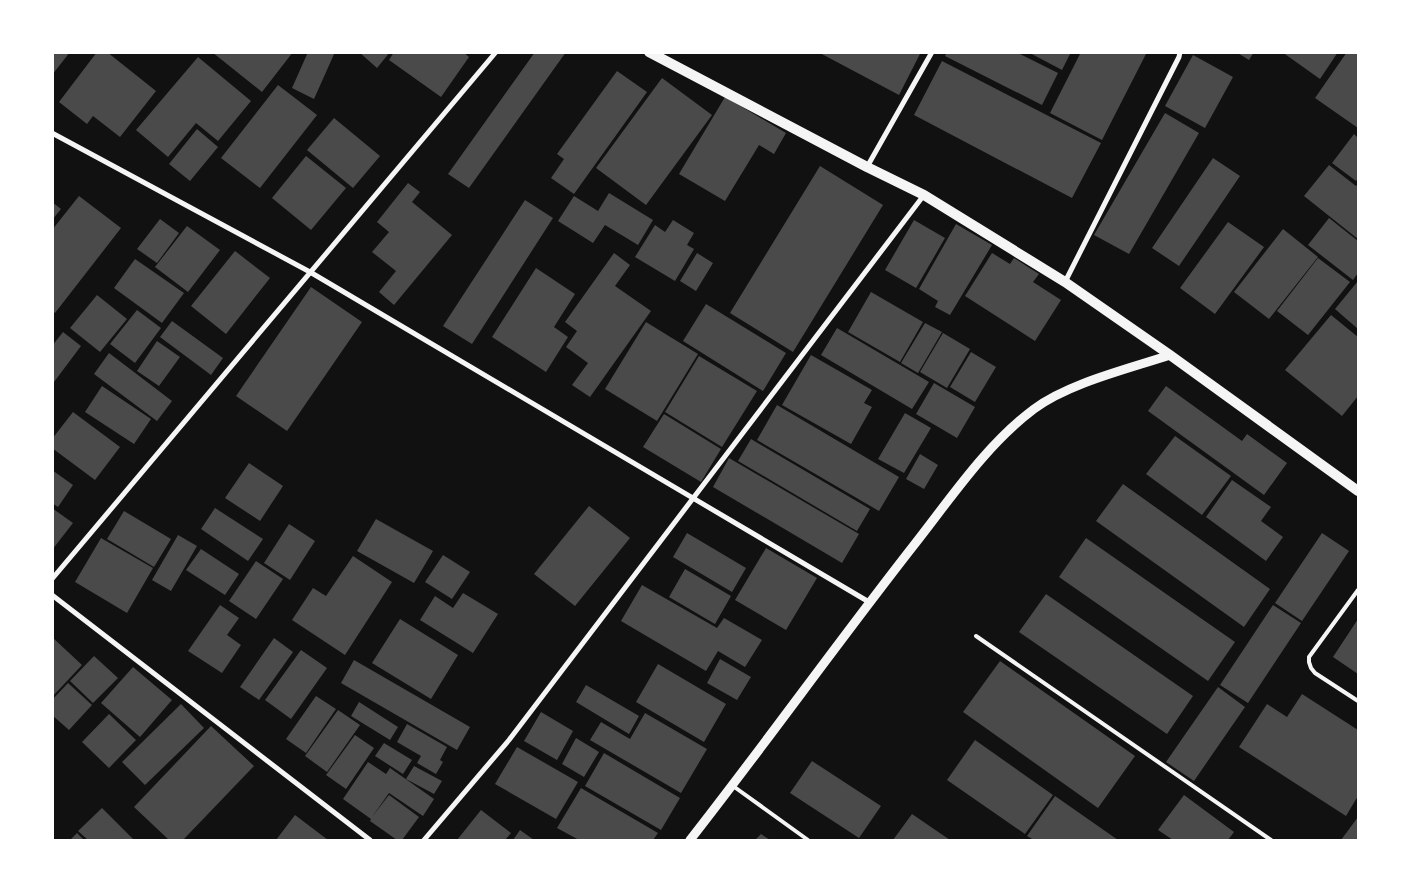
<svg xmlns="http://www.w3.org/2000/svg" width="1411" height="893" font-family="Roboto,sans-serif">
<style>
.building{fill:#4a4a4a}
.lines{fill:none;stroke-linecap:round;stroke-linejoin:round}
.service{stroke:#f5f5f5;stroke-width:4}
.minor{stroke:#f5f5f5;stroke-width:5}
.tertiary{stroke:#f5f5f5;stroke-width:9}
.secondary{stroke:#f5f5f5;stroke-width:10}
</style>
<rect width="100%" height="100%" fill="#111"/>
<path class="building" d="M52 52H70L52 75Z
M97 52H107L156 91 120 137 93 116 87 124 59 102Z
M212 52H293L262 92Z
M308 52H335L314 99 292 88Z
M359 52H390L377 68Z
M394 52H463L469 57 441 97 389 60Z
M535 52H566L469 188 448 174Z
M818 52H921L899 95Z
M947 52H1016L1058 73 1042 105 945 56Z
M1028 52H1071L1062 70Z
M1081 52H1147L1102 140 1050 113Z
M1236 52H1254L1249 60Z
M1282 52H1338L1320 79Z
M1347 52H1358V128L1315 98Z
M1193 55 1233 77 1205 128 1165 106Z
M198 57 251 101 218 141 196 123 168 157 136 130Z
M942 61 1101 143 1072 198 914 115Z
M617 71 647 92 574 194 551 178 564 159 557 154Z
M662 78 712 115 646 205 596 168Z
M278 85 317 115 260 188 221 158Z
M725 97 786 133 774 154 759 145 725 201 679 174Z
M1165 113 1199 133 1129 254 1094 235Z
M334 118 380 156 353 188 307 150Z
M197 129 218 147 190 181 169 164Z
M1354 134 1358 138V178L1356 181 1332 163Z
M306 156 346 188 311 230 272 198Z
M1213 158 1240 176 1179 266 1152 248Z
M1329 165 1356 186 1358 184V239L1304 196Z
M820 166 883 205 793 352 730 313Z
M408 183 420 192 412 202 452 235 394 305 379 292 396 271 372 252 389 232 377 222Z
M609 193 653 220 638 245 605 225 593 243 558 221 574 196 598 211Z
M79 196 121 228 55 313 52 311V230Z
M525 200 553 218 472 344 443 326Z
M52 202 61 209 52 220Z
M1329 218 1358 241V273L1353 280 1308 245Z
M160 219 179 233 157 263 137 249Z
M673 220 694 233 687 245 694 249 675 281 635 257 655 225 665 232Z
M914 220 945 238 916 288 885 270Z
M1228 222 1264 247 1215 314 1180 288Z
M956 224 992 245 950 315 935 307 938 301 919 289Z
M187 226 220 250 188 292 155 267Z
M1283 229 1318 257 1269 319 1234 292Z
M235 251 270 278 226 334 191 306Z
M614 253 630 265 615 286 651 311 590 397 572 385 588 363 566 347 577 331 565 322Z
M697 253 713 263 696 291 680 281Z
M992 253 1010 264 1014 258 1039 274 1033 282 1061 300 1035 341 965 296Z
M1318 258 1350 282 1308 335 1277 311Z
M135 259 184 293 162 323 114 288Z
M536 268 575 294 554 327 568 337 546 372 492 337Z
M1358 281V329L1335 309Z
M311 287 362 322 287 431 236 396Z
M871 292 923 322 900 362 848 332Z
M97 295 127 319 100 352 70 328Z
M706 304 786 353 763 391 683 341Z
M137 310 161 328 135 363 110 344Z
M1331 315 1358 337V396L1342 416 1285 370Z
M172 321 223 358 211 375 160 337Z
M646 322 698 354 657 421 605 389Z
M925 323 942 332 918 373 901 363Z
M837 328 929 382 912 409 821 355Z
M63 332 81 346 54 382 52 381V346Z
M943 333 970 349 947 388 920 372Z
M157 341 180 357 159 386 137 371Z
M971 352 996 367 975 402 950 387Z
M109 353 172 401 157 421 94 374Z
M811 355 872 390 864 403 872 407 851 444 782 405Z
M699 356 757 391 722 447 665 412Z
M934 383 975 407 957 438 916 414Z
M102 386 151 419 134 444 85 412Z
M1166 386 1242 441 1247 434 1287 463 1264 495 1148 411Z
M777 405 899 477 879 511 757 440Z
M73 412 120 447 95 480 52 448V439Z
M905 413 931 428 904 473 878 459Z
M664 414 721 449 701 482 643 447Z
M1175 436 1231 476 1202 515 1146 474Z
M751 439 870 509 857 531 738 461Z
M920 454 938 465 924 489 906 479Z
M729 458 859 534 842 563 713 487Z
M249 463 283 486 260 521 225 498Z
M52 470 73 485 58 507 52 503Z
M1232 480 1271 507 1261 521 1283 537 1266 561 1206 517Z
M1123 484 1270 589 1244 627 1096 521Z
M589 506 630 538 575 606 534 574Z
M52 508 73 523 52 550Z
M215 508 263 539 248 561 201 529Z
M124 511 171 539 154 567 107 539Z
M376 519 433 551 414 583 357 551Z
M289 524 315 541 290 580 264 563Z
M687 533 746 568 732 592 673 557Z
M1322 533 1349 551 1302 621 1275 603Z
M178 535 197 546 171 591 152 580Z
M101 538 153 568 127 613 75 582Z
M1086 538 1235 642 1208 681 1059 577Z
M766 548 817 578 786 630 735 600Z
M201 549 239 574 225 595 186 570Z
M443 555 470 572 452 599 425 582Z
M353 556 392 582 345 655 292 620 313 588 326 596Z
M256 561 283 579 256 619 229 601Z
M685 569 731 596 715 624 669 597Z
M642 585 717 628 724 618 762 640 745 667 718 651 706 671 621 621Z
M463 593 498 614 473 653 420 620 435 596 453 608Z
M1046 594 1193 696 1167 734 1019 632Z
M220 605 239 618 227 635 241 645 222 673 188 651Z
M1273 605 1301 623 1248 703 1220 685Z
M400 619 458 655 431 699 372 663Z
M1358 619V674L1333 657Z
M52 637 82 665 52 697Z
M274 638 293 652 259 700 240 687Z
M301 650 327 668 291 719 265 700Z
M94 656 118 678 93 703 70 681Z
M720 659 751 677 737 700 707 683Z
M354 660 470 727 457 750 341 683Z
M1000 661 1135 756 1098 808 963 712Z
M658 664 726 704 704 742 636 702Z
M133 667 172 700 140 737 101 703Z
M68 683 92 705 69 730 52 715V700Z
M586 685 639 716 629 734 576 702Z
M1218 687 1245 707 1194 781 1166 762Z
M1302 694 1358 730V796L1346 816 1239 747 1267 704 1287 717Z
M316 696 336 709 306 753 286 739Z
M359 702 398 727 390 740 351 716Z
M181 704 204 728 145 785 122 762Z
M338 710 360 725 327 772 305 756Z
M541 712 573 731 557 760 524 741Z
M645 713 707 749 681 793 590 740 601 722 630 739Z
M109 714 136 740 109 768 82 742Z
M407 724 447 747 440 760 443 762 436 774 417 763 421 756 397 742Z
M211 726 254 766 183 840H169L134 807Z
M355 735 374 748 346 789 326 775Z
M576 738 599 752 584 777 562 764Z
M975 740 1053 795 1025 834 947 780Z
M384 743 412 760 403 774 375 756Z
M517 747 578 782 556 819 495 784Z
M604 753 680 798 661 830 585 786Z
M812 761 881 806 859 838 790 793Z
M368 762 386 774 390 768 434 799 423 816 389 793 372 817 389 795 419 817 402 840H397L370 821 371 819 343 799Z
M414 766 442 781 434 794 406 779Z
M581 788 658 833 653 840H579L557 828Z
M1184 795 1234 832 1228 840H1173L1158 830Z
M1055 796 1118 840H1034L1027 836Z
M102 808 134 840H88L78 831Z
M481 810 511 833 505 840H457Z
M912 814 950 840H893Z
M295 815 328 840H276Z
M1358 817V840H1341Z
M520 830 534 840H513Z
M77 833 84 840H70Z
M761 834 770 840H755Z"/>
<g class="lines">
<path class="service" d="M1358 590 1309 657V662L1311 668 1315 673 1358 701
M976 636 1271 840
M733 786 808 840"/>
<path class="minor" d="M52 133 310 272 869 602
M867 167 932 52
M1065 282 1179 57 1180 52
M52 579 496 52
M52 595 370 840
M424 840 509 740 924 195"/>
<path class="tertiary" d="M690 840C766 743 838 642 914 545 951 498 986 445 1034 409 1069 383 1128 369 1170 355"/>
<path class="secondary" d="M649 52 867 167 924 195 1065 282 1170 355 1358 491"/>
</g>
<rect width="1411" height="893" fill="none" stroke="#ffffff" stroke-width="108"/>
</svg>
